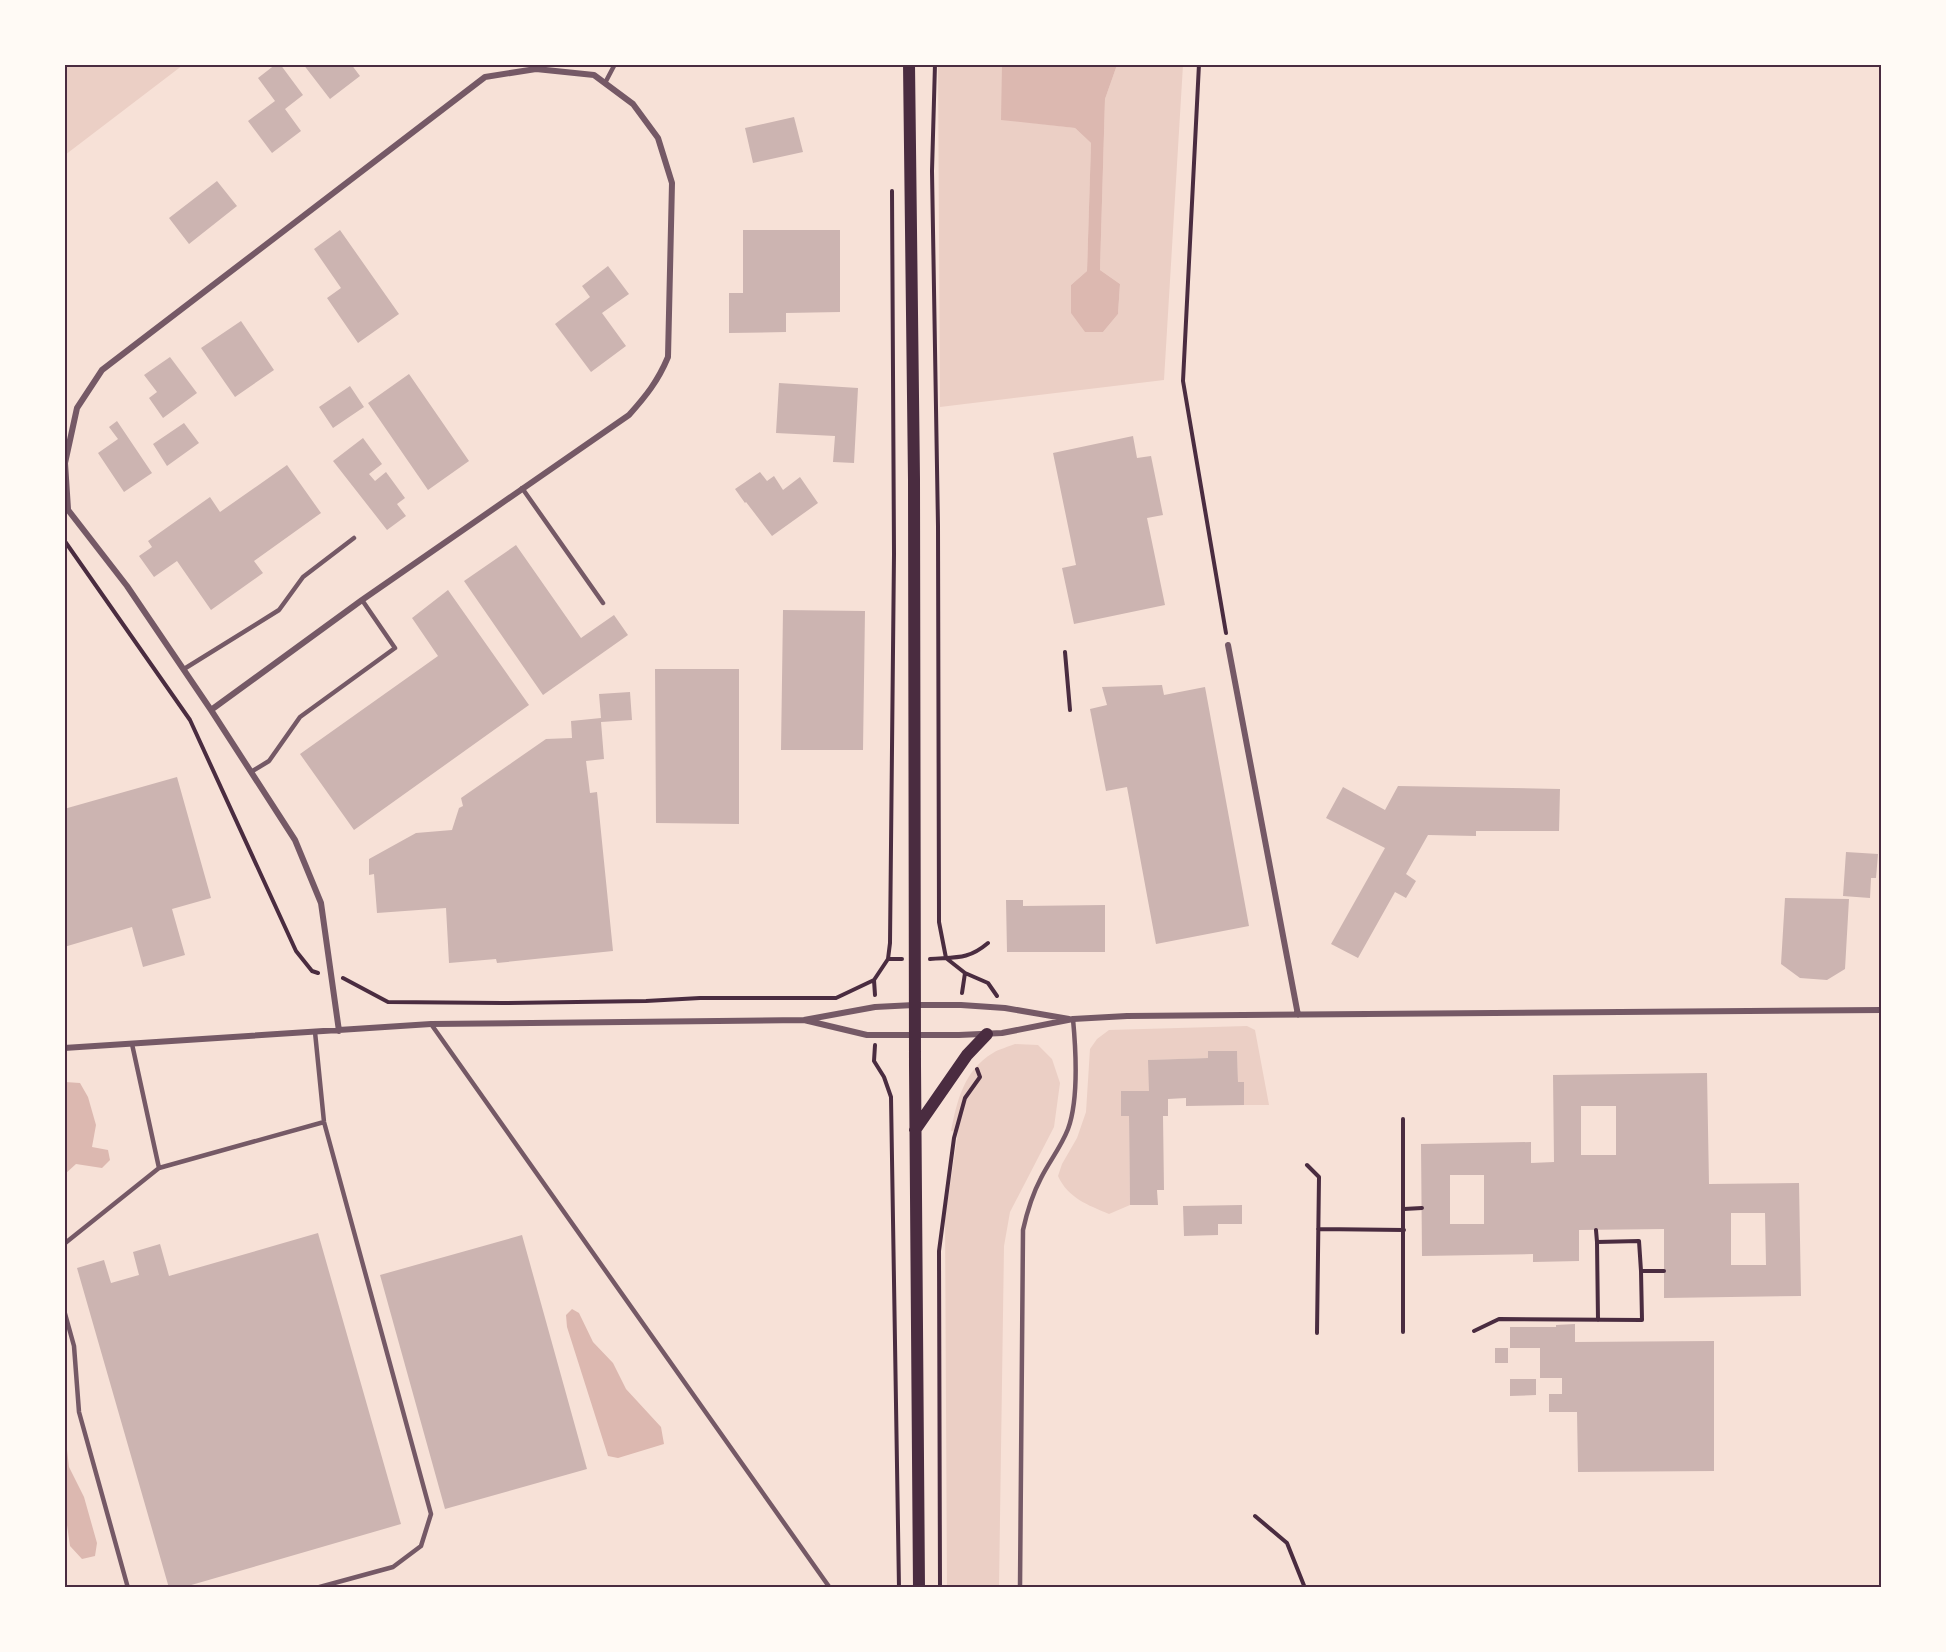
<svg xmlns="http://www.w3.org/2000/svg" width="1946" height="1652" font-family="'PT Sans Narrow',sans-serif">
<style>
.green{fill:#ebcfc5}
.water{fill:#dcb8b0}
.building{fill:#ccb4b1;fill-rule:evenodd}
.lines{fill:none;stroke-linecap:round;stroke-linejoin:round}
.path{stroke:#4a2c40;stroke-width:4}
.service{stroke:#755966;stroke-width:4.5}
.minor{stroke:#755966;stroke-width:6}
.secondary{stroke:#4a2c40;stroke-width:12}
.neatline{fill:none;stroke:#4a2c40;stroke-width:2}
</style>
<rect width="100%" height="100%" fill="#f7e1d7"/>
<path class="green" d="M65 64H183V65L65 155Z
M938 65H1002V119L1075 128 1091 143 1087 271 1071 285 1085 332H1103L1118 314 1120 284 1100 270 1105 99 1117 65H1183L1164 380 940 407Z
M1247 1026 1255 1030 1269 1105H1244L1238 1082 1237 1051H1209L1208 1058 1149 1060V1091L1121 1092V1116H1129L1130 1205 1109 1214C1088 1205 1068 1198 1058 1176L1062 1164 1077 1138 1086 1112 1090 1049 1097 1039 1109 1030Z
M1015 1044 1038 1045 1052 1059 1060 1083 1054 1127 1010 1212 1004 1246 999 1587 947 1588 945 1218 958 1132 951 1131C957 1101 964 1070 993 1053 999 1049 1008 1047 1015 1044Z"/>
<path class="water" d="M1002 65H1117L1105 99 1100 270 1120 284 1118 314 1103 332H1085L1071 313V285L1087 271 1091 143 1075 128 1001 120Z
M65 1082 80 1083 88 1097 96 1125 92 1147 108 1150 110 1160 102 1168 76 1164 65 1174Z
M572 1309 579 1313 593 1342 613 1363 626 1389 661 1427 664 1444 618 1458 608 1456 567 1327 566 1315Z
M65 1432 69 1467 84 1497 97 1543 95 1556 82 1559 70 1546 65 1511Z"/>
<path class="building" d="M276 64H280L303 95 285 109 301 131 272 153 248 121 275 101 258 78Z
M303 64H351L360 76 330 99Z
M794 117 803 152 753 163 745 128Z
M217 181 237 206 189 244 169 218Z
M340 230 399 314 358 343 327 298 341 288 314 249Z
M743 230H840V312L786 313V332L729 333V293H743Z
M608 266 629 294 602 313 626 346 591 372 555 324 590 297 582 286Z
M241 321 274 370 235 397 201 348Z
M170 357 197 393 163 418 149 398 157 392 144 375Z
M409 374 469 461 428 490 368 403Z
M779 383 858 388 854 463 833 462 835 436 776 433Z
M350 386 364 407 333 428 319 407Z
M117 421 152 473 124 492 98 453 118 439 109 427Z
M184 423 199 443 167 466 153 444Z
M1133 436 1137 458 1151 456 1163 515 1147 518 1165 605 1074 624 1062 568 1076 565 1053 453Z
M363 438 382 464 369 474 375 481 386 472 405 498 397 504 406 516 387 530 333 461Z
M287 465 321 513 254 561 263 573 211 610 177 561 154 577 139 556 152 547 148 541 210 497 220 512Z
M760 472 767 481 774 476 783 490 800 477 818 503 772 536 746 502 745 503 735 489Z
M516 545 581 638 614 615 628 635 543 695 464 581Z
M448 590 529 705 354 830 300 754 438 656 412 618Z
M783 610 865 611 863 750H781Z
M655 669H739V824L656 823Z
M1162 685 1164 695 1205 687 1249 926 1156 944 1127 787 1106 791 1090 709 1107 705 1102 687Z
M630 692 632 720 601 722 604 759 586 761 590 793 597 792 613 951 497 963 496 959 449 963 446 908 377 913 374 874 369 875V859L416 833 452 830 459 808 463 806 461 798 546 739 572 738 571 721 601 718 599 694Z
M177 777 211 898 172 909 185 955 143 967 132 927 64 947V809Z
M1398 786 1560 789 1559 831H1476V836L1428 835 1406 874 1416 881 1406 898 1395 892 1358 958 1331 944 1385 848 1326 818 1343 787 1385 810Z
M1846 852 1878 854 1876 878H1871L1870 898 1843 896Z
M1785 898 1849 899 1845 969 1827 980 1800 978 1781 964Z
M1006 900H1023V906L1105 905V952H1007Z
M1208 1051H1237L1238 1082H1244V1105L1186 1106V1098L1168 1099V1116H1163L1164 1190H1157L1158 1205H1130L1129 1116H1121V1091H1149L1148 1060 1208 1058Z
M1707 1073 1709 1184 1799 1183 1801 1296 1664 1298V1229L1579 1230V1261L1533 1262V1254L1422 1256 1421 1144 1531 1142V1163L1554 1162 1553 1075ZM1581 1106H1616V1155H1581ZM1450 1175H1484V1224H1450ZM1731 1213H1765L1766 1265H1731Z
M1242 1205V1224H1218V1235L1184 1236 1183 1206Z
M318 1233 401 1524 181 1588H169L77 1268 104 1260 111 1283 139 1275 133 1252 160 1244 169 1276Z
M522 1235 587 1469 445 1509 380 1275Z
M1575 1324V1342L1714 1341V1471L1578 1472 1577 1412H1549V1394H1562V1378H1540V1348H1510V1327H1556V1325Z
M1495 1348H1508V1363H1495Z
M1510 1379H1536V1395L1510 1396Z"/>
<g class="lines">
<path class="path" d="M935 64 932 171 938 526 939 922 946 958 965 973 962 993
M1199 64 1183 381 1226 633
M64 540 190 720 296 951 312 971 318 973
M1065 652 1070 710
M888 959H902
M930 959C956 957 968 960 988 943
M965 973 988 983 997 996
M343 978 388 1002 502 1003 646 1001 700 998H836L874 980
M875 995 874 980 888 959 890 943 894 554 892 191
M875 1045 874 1061 884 1077 891 1097 899 1588
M1403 1119V1332
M1307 1165 1319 1177 1317 1333
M1404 1209 1422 1208
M1318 1229 1404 1230
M1596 1230 1597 1242
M1598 1320 1597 1242 1639 1241 1641 1271
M1474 1331 1499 1319 1642 1320 1641 1271H1664
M1255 1516 1287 1543 1305 1588
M940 1588 939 1251 954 1138 965 1098 980 1077 977 1069"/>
<path class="service" d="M605 83 615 64
M522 488 603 603
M184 669 279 610 303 577 354 538
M251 772 269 761 300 717 395 648 362 600
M431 1024 830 1588
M315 1032 324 1122 431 1514 421 1546 393 1567 316 1588
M159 1168 324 1122
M64 1244 159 1168 132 1044
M64 1310 74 1346 79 1412 128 1588
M1020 1588 1023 1230C1027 1212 1032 1195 1041 1178 1049 1162 1061 1147 1068 1129 1079 1099 1076 1051 1073 1019"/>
<path class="minor" d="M65 506 127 586 211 710 295 840 321 903 339 1031
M68 509 65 463 77 408 102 370 485 77 536 69 594 75 633 104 658 138 672 183 668 357C658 381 646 396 629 415L362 600 211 710
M1228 645 1298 1015
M804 1020 867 1035H959L1002 1033 1073 1019 1127 1016 1882 1010
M64 1048 431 1024 804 1020 875 1007 914 1005H961L1005 1008 1069 1019"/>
<path class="secondary" d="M909 64 914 479 915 1066 919 1588
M915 1130 967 1055 987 1034"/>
</g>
<rect width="1946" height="1652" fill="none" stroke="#fffaf5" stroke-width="132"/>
<rect x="66" y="66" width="1814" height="1520" class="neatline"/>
</svg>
